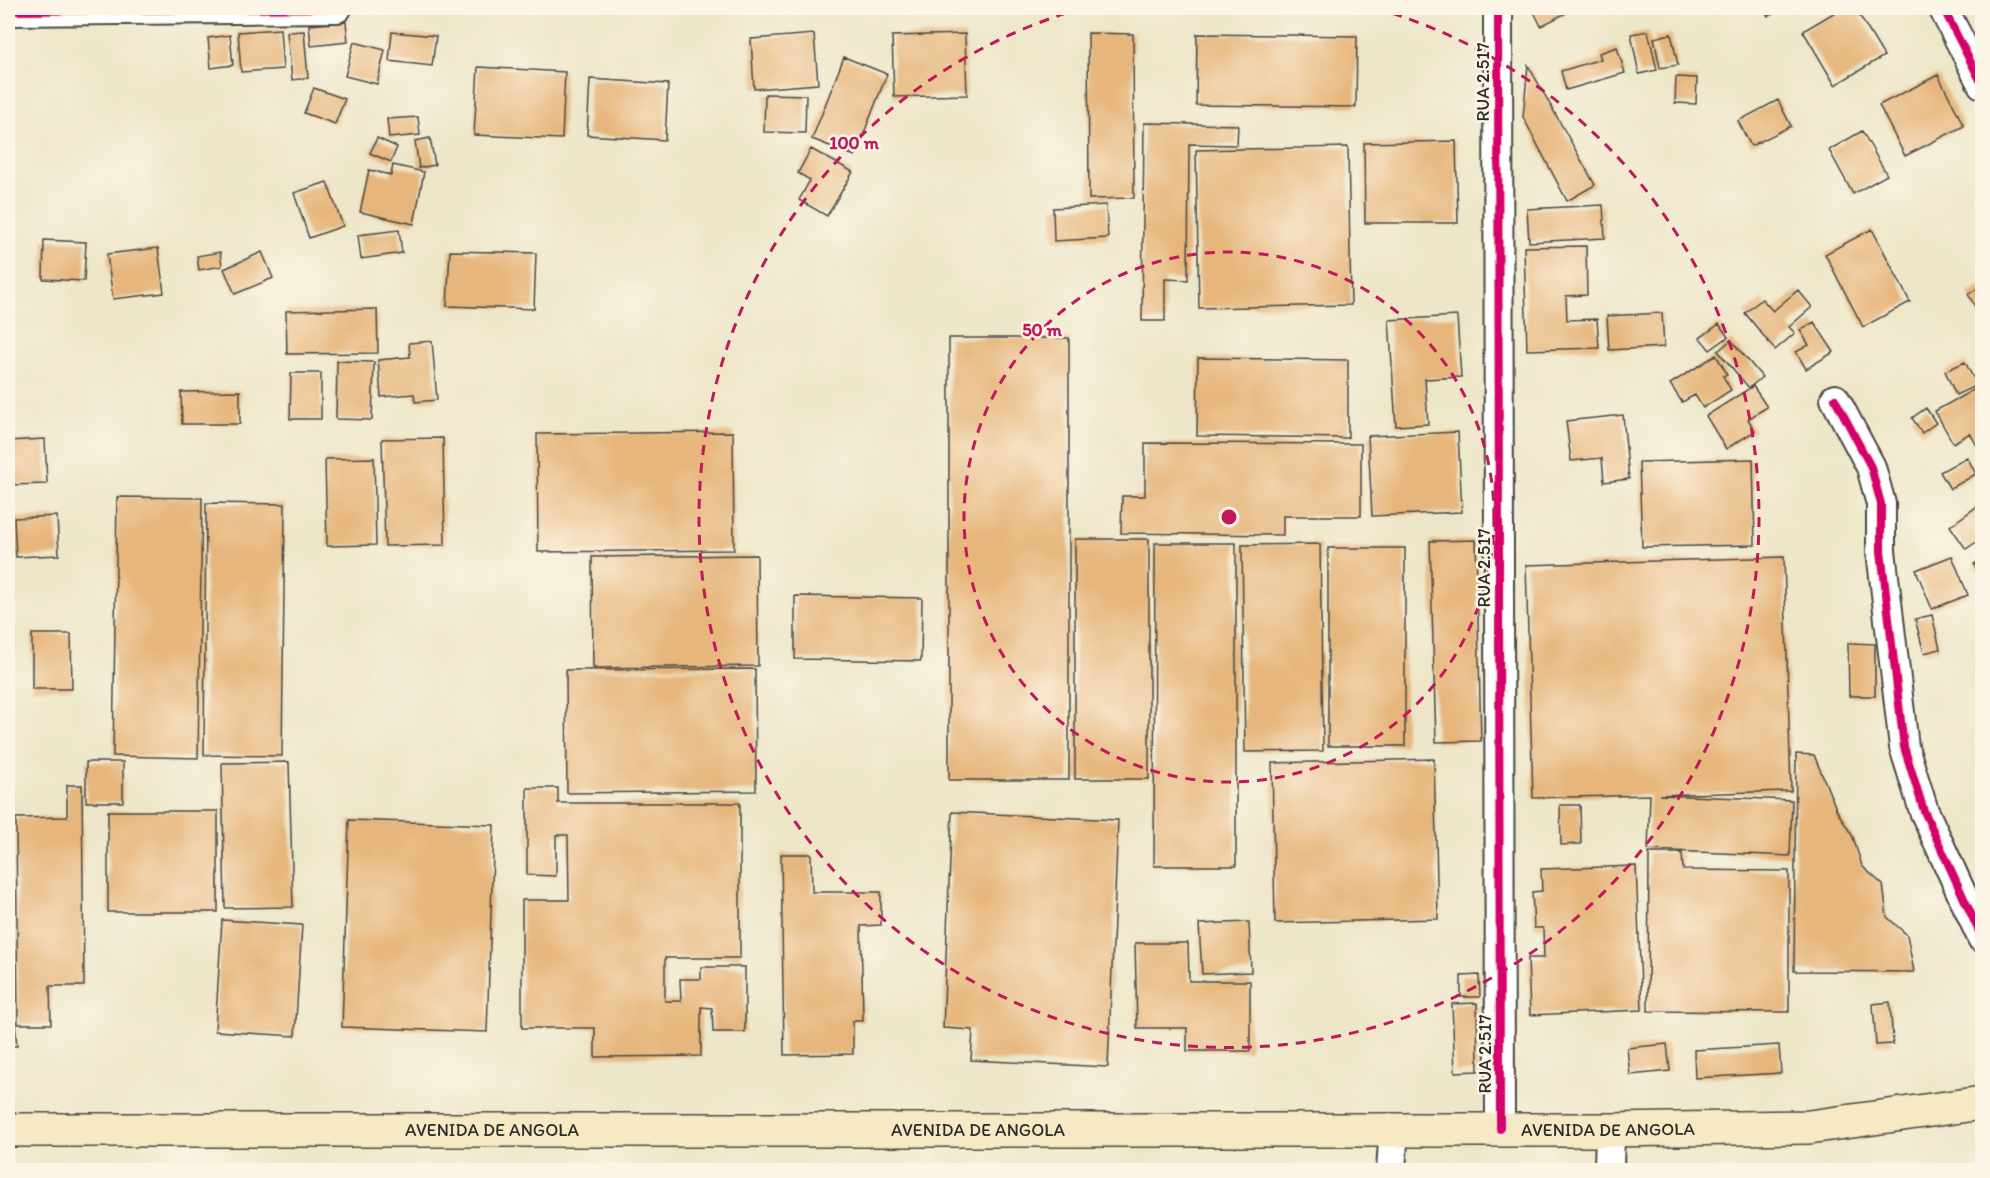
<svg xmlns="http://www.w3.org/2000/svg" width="1990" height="1178" font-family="Itim,sans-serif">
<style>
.building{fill:#e6b67c}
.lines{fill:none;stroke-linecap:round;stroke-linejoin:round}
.minor-casing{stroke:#484743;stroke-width:32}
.secondary-casing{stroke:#484743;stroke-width:36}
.minor{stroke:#fff;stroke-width:28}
.secondary{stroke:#f6e9c3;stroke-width:33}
.cycleway-casing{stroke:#fcf5e5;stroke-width:11}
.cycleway{stroke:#d6006c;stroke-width:8}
.ring{fill:none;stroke:#c2185b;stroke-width:3;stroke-dasharray:10 8}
.labels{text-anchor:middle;stroke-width:5;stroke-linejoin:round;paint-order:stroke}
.street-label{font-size:18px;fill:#2b2b2b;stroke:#fcf5e5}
.centre{fill:#c2185b;stroke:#fcf5e5;stroke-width:3}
.ring-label{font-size:18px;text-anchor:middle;font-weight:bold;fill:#c2185b;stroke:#fcf5e5;stroke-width:5;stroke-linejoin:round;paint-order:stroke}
</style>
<rect width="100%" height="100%" fill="#fcf5e5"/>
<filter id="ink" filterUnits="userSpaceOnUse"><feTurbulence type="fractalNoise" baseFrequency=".0167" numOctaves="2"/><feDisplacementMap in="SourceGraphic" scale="12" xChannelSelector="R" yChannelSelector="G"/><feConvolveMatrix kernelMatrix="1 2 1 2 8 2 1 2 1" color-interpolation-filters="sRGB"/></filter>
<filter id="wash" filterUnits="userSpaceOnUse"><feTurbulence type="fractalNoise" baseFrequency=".008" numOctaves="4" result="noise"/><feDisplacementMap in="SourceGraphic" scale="24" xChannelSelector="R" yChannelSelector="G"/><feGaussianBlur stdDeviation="1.35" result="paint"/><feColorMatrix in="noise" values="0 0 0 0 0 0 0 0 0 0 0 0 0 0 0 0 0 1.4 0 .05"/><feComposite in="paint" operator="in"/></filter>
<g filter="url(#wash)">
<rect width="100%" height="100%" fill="#ede6c8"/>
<g id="blocks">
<path class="building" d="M1532 8H1566L1568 12 1541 26Z
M1764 8H1787L1768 16Z
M1842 8H1855L1884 56 1835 85 1803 31Z
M346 22 348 42 311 46 309 25Z
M280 29 283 69 241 72 238 32Z
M304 31 308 78 292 80 287 32Z
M1648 31 1657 70 1639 74 1631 34Z
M392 32 436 36 432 66 389 61Z
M1088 33 1133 34 1134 198 1089 199Z
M814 34 818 84 754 89 751 39Z
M965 34 967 95 894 97 892 36Z
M1197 34 1357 36 1356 107 1196 105Z
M1671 34 1678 65 1660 68 1654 38Z
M230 35 233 65 211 68 208 38Z
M354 42 385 50 377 84 345 76Z
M1617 47 1625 73 1566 90 1561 71 1601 59 1599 53Z
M844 57 887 74 855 156 812 139Z
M1528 65 1595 185 1567 201 1523 117Z
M478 67 565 72 562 139 474 135Z
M1938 75 1964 126 1905 156 1879 105Z
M1676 77 1697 78 1696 104 1675 103Z
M590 79 668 84 665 140 587 135Z
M314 88 345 99 335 124 304 113Z
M765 94 806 95 805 133 764 132Z
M1778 100 1791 126 1751 146 1738 121Z
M418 117 420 135 389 138 387 119Z
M1144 123 1238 125 1237 145 1189 144 1188 280 1165 279V321H1142Z
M1862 131 1887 175 1853 194 1829 150Z
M377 138 397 147 391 162 370 153Z
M430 138 435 165 419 168 415 141Z
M1456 141 1458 223H1365L1364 143Z
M1348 147 1351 305 1199 308 1196 150Z
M811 149 853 172 827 216 799 200 810 180 798 173Z
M393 165 424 172 414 224 360 212 369 170 391 175Z
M327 182 343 226 309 238 294 193Z
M1106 205 1108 238 1054 241 1053 208Z
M1603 205 1605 238 1529 242 1527 209Z
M1872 229 1910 302 1863 327 1825 254Z
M399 230 402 253 361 259 358 235Z
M44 240 86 242 84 281 43 279Z
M1586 246 1587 295 1566 296 1567 320 1597 319 1599 348 1527 350 1524 247Z
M158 248 164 293 113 299 107 254Z
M450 251 536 253 534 309 447 306Z
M220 252 222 266 199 270 197 256Z
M262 252 273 278 235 294 224 269Z
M1982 286V319L1968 294Z
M1798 290 1812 307 1789 327 1795 333 1775 350 1745 313 1762 299 1773 311Z
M377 309 378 353 287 354 286 311Z
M1662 313 1664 347 1609 350 1607 316Z
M1457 316 1461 377 1425 379 1428 424 1396 426 1389 320Z
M1814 322 1834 352 1806 369 1796 352 1809 345 1800 330Z
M1719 324 1728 337 1710 350 1700 338Z
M949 338H1069V780H949Z
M1731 340 1762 377 1749 388 1718 351Z
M432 341 437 400 415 402 414 394 381 397 378 360 410 357 409 343Z
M1716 355 1727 374 1723 376 1731 390 1703 408 1695 395 1682 402 1670 384Z
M1198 358 1348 360V438L1197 436Z
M337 361 374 362 372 420 336 419Z
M1965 362 1977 385 1956 395 1945 371Z
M291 373H321V419H290Z
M1982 385V455L1970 433 1953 443 1935 411Z
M1753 386 1767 407 1748 419 1755 431 1726 449 1706 416Z
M240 391V424H182L181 392Z
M1926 408 1936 423 1922 433 1912 418Z
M1623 415 1629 479 1604 482 1602 458 1571 461 1566 421Z
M733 432 734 550 538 552 537 434Z
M1458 432 1462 512 1372 516 1368 436Z
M443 438 445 545 385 546 382 439Z
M45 439 47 484 8 485V441Z
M1145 443 1361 444V516H1283V535L1121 533 1122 496H1145Z
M1967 457 1976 474 1950 489 1940 472Z
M374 458 376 545 327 546 325 459Z
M1753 459 1755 545 1642 547 1639 462Z
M117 497 202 498 198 758 113 756Z
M206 503 285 504 282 756 204 755Z
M1982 503V538L1966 549 1950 526Z
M57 516 59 555 16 557 14 518Z
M1075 539H1149V779H1075Z
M1476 540 1481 741 1436 742 1430 541Z
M1155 543H1236V866H1154Z
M1320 544 1323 751 1245 752 1242 545Z
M1328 548H1405V746H1328Z
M757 555 758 666 593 668 592 557Z
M1952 556 1968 595 1932 609 1916 570Z
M1784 557 1791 791 1659 795 1792 800 1790 856 1648 850 1650 795 1533 798 1526 565Z
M1982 560V581L1974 564Z
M795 596 922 598 921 661 795 659Z
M1932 615 1940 649 1924 653 1915 619Z
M32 634H71L72 689H32Z
M1848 643 1875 644V696H1849Z
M755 669 756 791 567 793 566 670Z
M1979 694H1982V709H1981Z
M1796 754 1814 755 1837 811 1853 837 1862 866 1883 885 1887 917 1907 935 1914 972 1794 971Z
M1434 759 1438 919 1275 923 1272 763Z
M86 762H123V802H86Z
M289 762 293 907 225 908 222 763Z
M67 785H82L84 986H50L51 1024H18L16 818 67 817Z
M527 788H558V803H740V958H665V1001H681L680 979H701V967H745V1032H713L712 1008 701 1007V1056L595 1057V1028H522V900H569L568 835H556V876L527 875Z
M1560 805H1580L1581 844 1561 845Z
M108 811H218V912H108Z
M952 812 1118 820 1108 1067 971 1060 973 1030 943 1028Z
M349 820 494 825 487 1032 342 1027Z
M1649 853H1682L1683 870 1789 871V1012L1648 1011Z
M781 854H811L812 892H881V925L861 926 863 1021H853V1054L784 1055Z
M1636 866 1642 1010 1530 1015 1528 958H1544L1543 928H1534L1532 892 1542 891 1541 869Z
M222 920 302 925 295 1036 215 1031Z
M1249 922 1251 972 1202 974 1199 924Z
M1135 943H1188L1189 981H1250V1051H1187V1028H1137Z
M8 947 17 1046H8Z
M1479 975 1480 997H1461V976Z
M1890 1002 1893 1044 1876 1045 1873 1004Z
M1477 1003 1478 1071 1455 1072 1452 1004Z
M1667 1044 1670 1071 1630 1075 1627 1048Z
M1779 1045 1781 1073 1695 1078 1694 1050Z"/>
</g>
</g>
<g filter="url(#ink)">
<use href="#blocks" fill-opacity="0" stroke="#484743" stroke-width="1.5"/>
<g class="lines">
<defs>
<path id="minor" d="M1498 8 1500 1129
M1943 8 1982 84
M8 11 337 8
M1835 399 1871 467 1881 504V551L1904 747 1924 811 1982 938
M1391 1170 1394 1129
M1609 1170 1610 1130"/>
<g id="secondary">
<path id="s1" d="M8 1130H1610L1809 1127 1982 1103"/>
</g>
</defs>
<use href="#minor" class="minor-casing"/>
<use href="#secondary" class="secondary-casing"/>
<use href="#minor" class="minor"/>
<use href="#secondary" class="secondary"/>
<defs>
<path id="cycleway" d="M1498 8 1500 1129
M1943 8 1982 84
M8 11 337 8
M1835 399 1871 467 1881 504V551L1904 747 1924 811 1982 938"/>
</defs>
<use href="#cycleway" class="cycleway-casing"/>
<use href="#cycleway" class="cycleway"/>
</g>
</g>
<g class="ring">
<circle cx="1229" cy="517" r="265"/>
<path d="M1375 8A530 530 0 1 1 1083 8"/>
</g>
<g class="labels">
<g class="street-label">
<text transform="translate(1483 82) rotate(-90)" y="6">RUA 2.517</text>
<text transform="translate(1484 568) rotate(-90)" y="6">RUA 2.517</text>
<text transform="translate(1485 1054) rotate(-90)" y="6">RUA 2.517</text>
<text dy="6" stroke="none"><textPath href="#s1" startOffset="1600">AVENIDA DE ANGOLA</textPath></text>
<text dy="6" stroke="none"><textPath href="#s1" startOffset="484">AVENIDA DE ANGOLA</textPath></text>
<text dy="6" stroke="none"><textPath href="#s1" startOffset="970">AVENIDA DE ANGOLA</textPath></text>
</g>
</g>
<circle cx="1229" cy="517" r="9" class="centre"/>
<g class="ring-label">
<text x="854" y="149">100 m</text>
<text x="1042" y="336">50 m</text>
</g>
<rect width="1990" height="1178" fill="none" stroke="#fcf5e5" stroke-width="30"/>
</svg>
